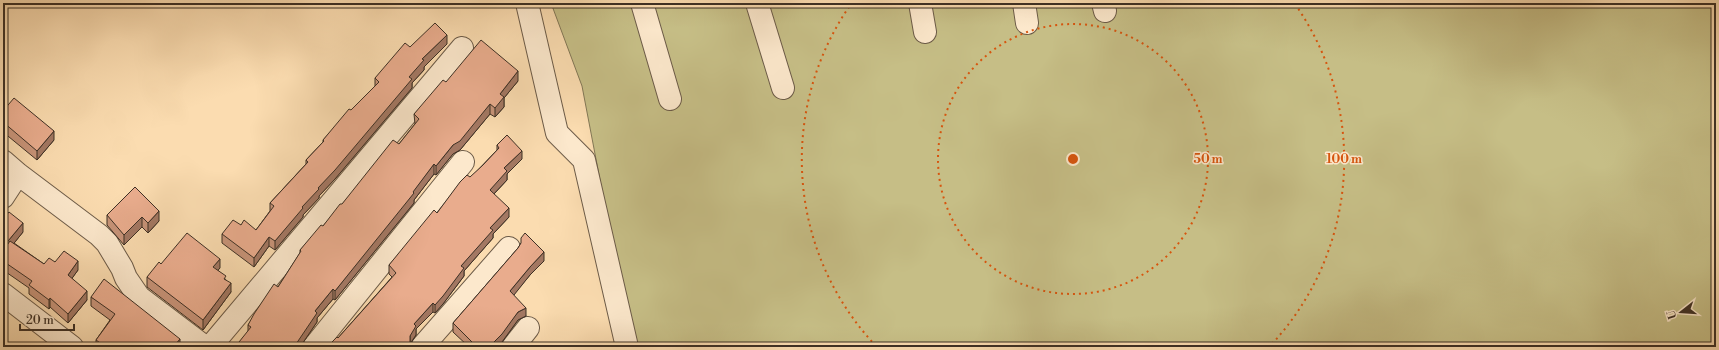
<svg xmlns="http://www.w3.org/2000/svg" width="1719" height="350" font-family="'Libre Bodoni',serif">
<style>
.green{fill:#c6be86;stroke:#827756}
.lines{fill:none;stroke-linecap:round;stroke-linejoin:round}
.minor-casing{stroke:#6c5b48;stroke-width:24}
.minor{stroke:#fce8cc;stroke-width:22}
.wall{fill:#c89479;stroke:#3d3025}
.shaded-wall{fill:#a37863;stroke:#3d3025}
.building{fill:#e9ac8d;stroke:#3d3025}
.ring{fill:none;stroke:#d7550e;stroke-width:2;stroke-dasharray:2 4}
.centre{fill:#d7550e;stroke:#fce8cc;stroke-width:2}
.ring-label{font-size:12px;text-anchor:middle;font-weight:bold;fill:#d7550e;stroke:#fce8cc;stroke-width:3;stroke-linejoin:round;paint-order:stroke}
</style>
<rect width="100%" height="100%" fill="#fbdcb0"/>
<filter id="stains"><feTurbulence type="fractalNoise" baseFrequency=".005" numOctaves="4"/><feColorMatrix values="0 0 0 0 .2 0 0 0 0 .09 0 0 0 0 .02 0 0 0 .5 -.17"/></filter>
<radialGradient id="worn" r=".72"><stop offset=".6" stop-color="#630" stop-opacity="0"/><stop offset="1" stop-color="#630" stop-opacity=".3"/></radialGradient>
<path class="green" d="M551 3H1716V347H632L582 86Z"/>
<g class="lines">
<defs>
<path id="minor" d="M527 3 557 133 584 160 627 347
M642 3 670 99
M757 3 783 88
M920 3 925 32
M1024 3 1027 23
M1103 3 1105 11
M3 161 18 174 99 235 107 243 122 268 126 278 139 297 205 347
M3 197 18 174
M3 294 72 347
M210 347 462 48
M314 347 463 162
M422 347 509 248
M513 347 528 328"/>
</defs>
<use href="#minor" class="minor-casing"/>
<use href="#minor" class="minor"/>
</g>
<path class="wall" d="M447 44 424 67V70L412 83V88L335 179 319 196V198L303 215V217L275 250 269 246 254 267 222 243V234L241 225 256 230 270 211V203L306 164V160L323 142V140L351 110 375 87V78L410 47Z
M518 81 504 98V107L495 117 490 114 460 150 453 154 436 175 434 174 414 200V203L335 300 333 299 317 318V322L300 347H235L248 332V325L278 287 300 253V250L323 226 342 204 399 144 415 124 414 114 446 82Z
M3 111 54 140 37 160 3 132Z
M497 145 522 159 507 174V180L494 194 509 217 493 234V238L464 271V276L443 304 435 313 433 312 416 329V335L411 343 413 347H327L338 338 392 277 389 274V265L437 213 497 150Z
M135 187 159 221 148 233 142 227 124 245 107 225V215Z
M3 219 23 232 14 243 44 264 55 262 78 270 72 278 87 300 68 323 50 307 49 309 29 294V288L3 270Z
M521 243 544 261 530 275 513 295 526 316 518 320 502 342 497 347H469L453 332V323L518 248Z
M161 264 220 268 218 270 226 280 231 292 203 330 147 287V277Z
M91 297 180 347H96V340L110 320 91 306Z"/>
<path class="shaded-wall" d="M447 35V44L424 67V70L412 83V88L335 179 319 196V198L303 215V217L275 250V241L302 207 409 77 422 59Z
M518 71V81L504 98V107L495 117V108L500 94Z
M490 104V114L460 150 453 154 436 175V166L453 145Z
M54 131V140L37 160V151Z
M522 151V159L507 174V180L490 198V190L504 168Z
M434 164V174L414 200V203L335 300V291Z
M509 208V217L493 234V238L464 271V276L443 304 435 313V305L461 266 490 228Z
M159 211V221L148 233V223Z
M142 217V227L124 245V235Z
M23 223V232L3 257V247Z
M269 237V246L254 267V258Z
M544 252V261L530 275 510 300V291L530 267Z
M220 259V268L213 276V267Z
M78 261V270L68 284V275Z
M231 283V292L203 330V320Z
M333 289V299L317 318V322L300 347H294L315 311Z
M87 291V300L68 323V314Z
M50 298V307L49 309V300Z
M433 303V312L416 329V335L410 344V336L414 324Z
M526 308V316L518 320 502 342 497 347H491L494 342 518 312Z
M180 339V347H173Z
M397 343V347H393Z"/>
<path class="building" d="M435 23 447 35 422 59 424 60 409 77 412 79 335 170 318 188 319 189 302 207 303 208 275 241 269 237 254 258 222 234 233 220 241 225 244 220 256 230 274 206 270 203 308 162 306 160 324 141 323 140 349 109 351 110 379 82 375 78 405 43 410 47Z
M481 40 518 71 500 94 504 97 495 108 490 104 460 141 453 145 436 166 434 164 413 192 414 193 335 291 333 289 315 311 317 313 294 347H235L251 327 248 325 254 314 274 284 278 287 301 251 300 250 321 225 323 226 340 204H342L393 140 399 144 419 119 414 114 443 80 446 82Z
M14 98 54 131 37 151 3 122V111Z
M507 135 522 151 504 168 507 171 490 190 509 208 490 228 493 230 461 266 464 268 443 296 435 305 433 303 414 324 416 326 410 336V343L413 347H401L397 343 393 347H327L337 337 338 338 396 273 389 265 434 210 437 213 460 182 467 175 470 177 483 165 499 148 497 145Z
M135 187 159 211 148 223 142 217 124 235 107 215Z
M9 212 23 223 3 247V219Z
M187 233 220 259 213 267 226 276 224 279 231 283 203 320 147 277 159 262 161 264Z
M525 233 544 252 530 267 510 291 526 308 518 312 502 334 494 342 495 343 491 347H477L453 323 518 248 521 243V238Z
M10 241 44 264 49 258 55 262 64 251 78 261 68 275 87 291 68 314 50 298 49 300 29 285 32 281 3 261V251Z
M104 279 180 339 173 347H106L96 340 115 314 91 297Z
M221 344 225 347H217Z
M435 344 438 347H433Z"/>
<g class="ring">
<circle cx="1073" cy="159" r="135"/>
<path d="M876 346A271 271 0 0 1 851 4M1295 4A271 271 0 0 1 1270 346"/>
</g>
<circle cx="1073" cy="159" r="6" class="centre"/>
<g class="ring-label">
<text x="1208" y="163">50 m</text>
<text x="1344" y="163">100 m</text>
</g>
<rect width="1719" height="350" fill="none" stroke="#fbdcb0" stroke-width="16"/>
<rect x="4" y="4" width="1711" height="342" fill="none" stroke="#3d3025" stroke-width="2"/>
<rect x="8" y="8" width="1703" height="334" fill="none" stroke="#3d3025"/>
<g transform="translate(1681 312) rotate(253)" stroke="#fce8cc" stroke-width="3" paint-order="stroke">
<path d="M0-3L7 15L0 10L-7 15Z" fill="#3d3025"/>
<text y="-6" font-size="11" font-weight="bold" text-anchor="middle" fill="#3d3025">U</text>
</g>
<path d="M20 324v6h54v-6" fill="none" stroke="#3d3025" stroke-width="2"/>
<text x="26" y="324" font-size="12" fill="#3d3025" stroke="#fce8cc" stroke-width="3" paint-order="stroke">20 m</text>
<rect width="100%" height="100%" filter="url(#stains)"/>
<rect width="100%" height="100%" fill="url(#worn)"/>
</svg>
